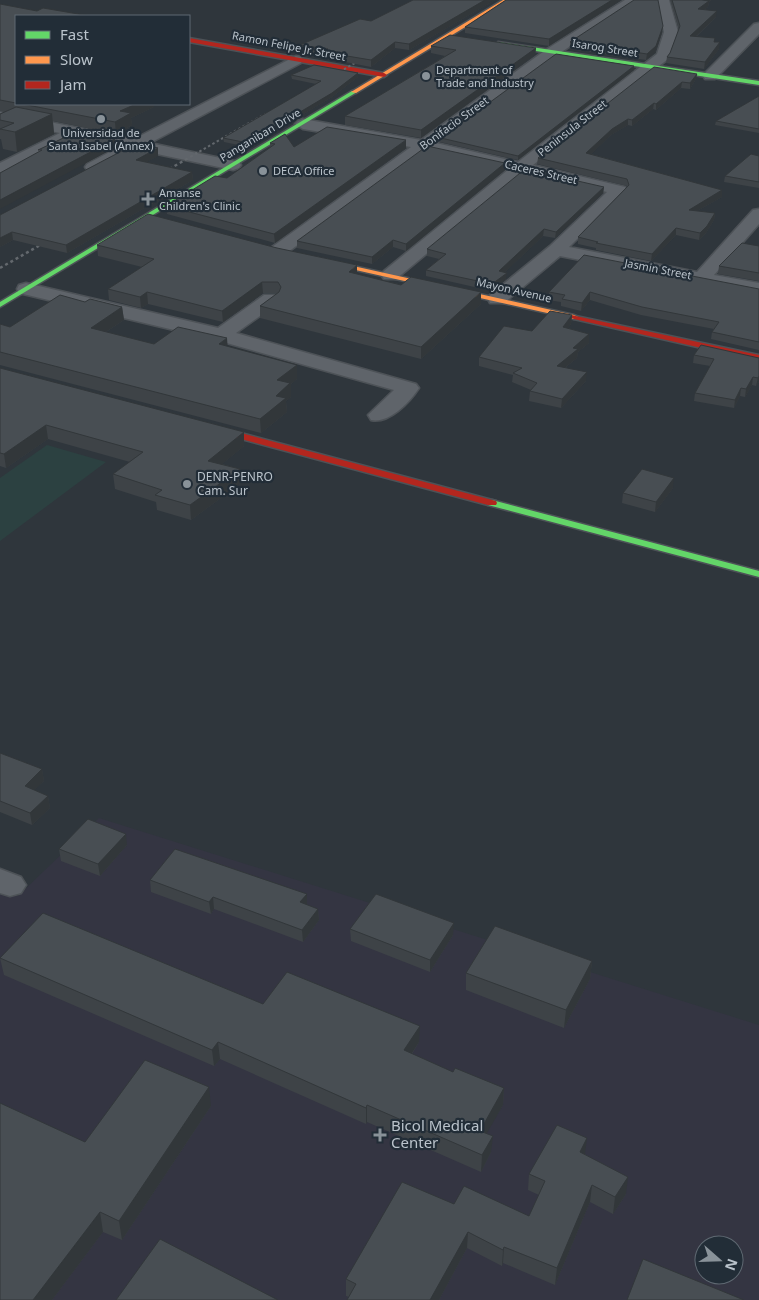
<svg xmlns="http://www.w3.org/2000/svg" width="759" height="1300" font-family="'Noto Sans',sans-serif">
<style>
.medical{fill:#343542;fill-rule:evenodd}
.green{fill:#2c4141}
.lines{fill:none;stroke-linecap:round;stroke-linejoin:round}
.street-casing{stroke:#4d5257;stroke-width:3}
.fast-casing{stroke:#4d5257;stroke-width:3}
.slow-casing{stroke:#4d5257;stroke-width:3}
.jam-casing{stroke:#4d5257;stroke-width:3}
.street{fill:#5f646a;fill-rule:evenodd}
.fast{fill:#63d668;fill-rule:evenodd}
.slow{fill:#ff974d;fill-rule:evenodd}
.jam{fill:#b3261e;fill-rule:evenodd}
.rail-far1{stroke:#63686d;stroke-width:2;stroke-dasharray:2.5 2.5;stroke-linecap:butt}
.rail{stroke:#63686d;stroke-width:2.5;stroke-dasharray:3 3;stroke-linecap:butt}
.wall{fill:#3e4347}
.shaded-wall{fill:#32373a}
.building{fill:#484e53;stroke:#32373a}
.poi-dot{fill:#899299;stroke:#222d37;stroke-width:2}
.labels{text-anchor:middle;stroke-width:4.5;stroke-linejoin:round;paint-order:stroke}
.far-street-label{font-size:11px;fill:#bac3cb;stroke:#222d37}
.far-poi-label{font-size:11px;fill:#bac3cb;stroke:#222d37;text-anchor:start}
.poi-label{font-size:12px;fill:#bac3cb;stroke:#222d37;text-anchor:start}
.near-poi-label{font-size:15px;fill:#bac3cb;stroke:#222d37;text-anchor:start}
</style>
<rect width="100%" height="100%" fill="#2f363c"/>
<path class="medical" d="M99 818 759 1025V1300H0V888L18 896ZM704 1245H734V1275H704Z"/>
<path class="green" d="M47 445 106 462 0 541V478Z"/>
<g class="lines">
<defs>
<path id="street" d="M625 0H639L557 55 436 143 518 162 657 54 664 32 657 0H669L678 32 668 59 533 165 625 187 627 190 569 247 697 272 753 210 759 209V224L714 275 759 283V295L560 256 504 303H490L488 299 490 295 550 246 607 192 524 173 396 279H384L381 275 384 271 509 169 426 150 284 255H272L269 251 272 247 411 147 303 129 295 124 298 121 303 119 421 140 547 49Z
M759 23V34L715 79H705L703 76 705 73 754 24Z
M296 56 301 57 303 60 301 63 150 143 239 162 241 165 239 168 233 170 138 150 93 172 87 170 85 167 87 164 121 146 77 137 0 174V163L60 133 0 120V112L134 139Z
M26 283 218 328 264 295H278L280 299 278 303 236 333 416 384 419 388C410 402 389 424 371 420L368 415 394 390 216 340 19 293 17 289 19 285Z
M0 869 21 877 26 885 21 893 10 896 0 893Z"/>
<path id="fast" d="M498 42 759 81V85L496 45Z
M352 91 357 92 0 307V302Z
M492 500 759 571V577L488 505 487 503 488 501Z"/>
<path id="slow" d="M503 0H510L356 93 351 92Z
M317 258 574 315 578 317 574 319 320 262 316 260Z"/>
<path id="jam" d="M189 38 384 73 387 75 384 77 189 42Z
M571 315 759 355V361L574 319 570 317Z
M207 424 496 501 497 503 496 505H488L204 429 202 427Z"/>
</defs>
<use href="#street" class="street-casing"/>
<use href="#fast" class="fast-casing"/>
<use href="#slow" class="slow-casing"/>
<use href="#jam" class="jam-casing"/>
<use href="#street" class="street"/>
<use href="#fast" class="fast"/>
<use href="#slow" class="slow"/>
<use href="#jam" class="jam"/>
<path class="rail-far1" d="M331 77 365 57
M195 154 265 114"/>
<path class="rail" d="M159 175 197 153
M0 268 49 240"/>
</g>
<path class="wall" d="M413 0H495L409 50 395 48 371 67 335 60V58L326 56V55L301 51 300 45 371 21Z
M506 0H621L549 46 465 33V27Z
M670 0H711L709 2 708 7 705 9 716 17 696 37 714 42 719 49 704 69 666 63 667 57 670 53 679 30Z
M0 4 37 11 90 16H16V104H154V107L131 118 132 125 116 134 53 121 54 134 17 152 3 149 1 139H0V114L4 112 0 111Z
M662 32 655 53 646 60 570 49V42Z
M431 46 536 48 535 55 421 138 345 125V116L445 56 431 53Z
M634 66V70L518 160 440 142 441 138Z
M697 74 696 79 690 89 681 88 656 110 653 109 632 126 628 125 611 135 591 154 722 190V197L697 211 715 213 714 220 706 233 699 240 676 235 651 261 596 250V248L578 244V237L627 187V186L537 164 538 158Z
M291 75 358 77 332 97 248 147 224 142 223 138 316 84 292 79Z
M759 96V133L715 125 716 121Z
M270 143 294 147 406 148 275 243 167 214 166 206 227 178 270 147Z
M158 156 146 162 192 172 193 180 67 253 13 240 0 247V215Z
M759 156V188L724 182 725 176Z
M505 163V170L406 251 393 247 372 264 297 248V241Z
M604 187 603 193 555 238 543 236 505 272 506 279 492 291 426 276V270L439 259 427 256V249Z
M97 245 357 274 481 304 421 359 260 318V306L278 293H263L223 322 148 304 141 308 109 300 108 289 142 267 98 256Z
M759 246V281L718 274 719 266Z
M759 289V350L711 339 712 332 714 329 641 315 590 300 581 311 561 306V302L548 300 549 292Z
M85 302 122 307 124 320 106 332 154 344 227 347 297 365V379L291 384V397L286 401 287 412 261 433 0 365V324L10 327Z
M572 315 571 324 568 328 589 334V343L578 352 577 358 566 367 586 381 561 408 529 401 530 391 531 390 512 382 513 375 479 366V357L532 331Z
M694 355 759 358V382L756 386 752 385 745 397 740 396 734 408 694 401 695 393 710 366 693 363Z
M0 368 244 446 222 464 240 469V484L191 520 157 510 156 502 115 489 113 474 130 462 48 439 6 468 0 466Z
M673 488 655 512 622 503 623 493Z
M0 753 42 769 44 781 34 790 48 796 50 808 32 825 0 812Z
M127 845 100 876 61 861 59 849Z
M150 880 307 905 318 909 319 920 303 942 214 909 211 914 151 892Z
M350 929 453 935 430 972 351 941Z
M0 958 263 1004 419 1042 412 1054 453 1072 504 1088 503 1105 486 1133 491 1152 481 1172 367 1122 366 1124 220 1059 214 1066 4 975Z
M592 961 590 979 564 1028 466 990V973Z
M211 1106 122 1240 103 1232 52 1300H0L85 1142Z
M585 1154 626 1194 613 1214 590 1202 555 1285 503 1263 502 1266 467 1248 439 1300H347L349 1297 346 1296V1279L454 1204 529 1216 539 1195 528 1190 529 1174Z"/>
<path class="shaded-wall" d="M485 0H495L409 50V44Z
M612 0H621L549 46V39Z
M702 0H711L709 2 708 7 697 15 698 9Z
M717 11 716 17 689 43 690 36Z
M663 26 662 32 655 53 646 60 647 54Z
M395 42V48L371 67V60Z
M720 42 719 49 704 69 705 62Z
M536 48 535 55 421 138V130Z
M634 66V70L518 160V156Z
M358 73V77L332 97 248 147V143Z
M697 74 696 79 690 89V83Z
M682 82 681 88 656 110V104Z
M654 103 653 109 632 126V120Z
M136 104H154V107L131 118 132 125 116 134 115 122 120 111Z
M52 114 54 134 17 152 15 132Z
M628 119V125L611 135 586 159V153L612 129Z
M115 139 116 147 0 209V200Z
M406 140V148L275 243 274 234Z
M158 148V156L136 168V160Z
M505 163V170L406 251V244Z
M192 172 193 180 67 253 66 245Z
M604 187 603 193 555 238 556 232Z
M722 190V197L688 216 689 210Z
M715 213 714 220 706 233 699 240 700 233Z
M676 228V235L651 261 652 254Z
M544 229 543 236 499 278V271Z
M12 232 13 240 0 247V238Z
M393 240V247L372 264V257Z
M357 265V277L349 272Z
M507 273 506 279 492 291V284Z
M262 282 263 293 223 322 222 311Z
M147 292 148 304 141 308 140 297Z
M481 292V304L421 359V347Z
M590 292V300L581 311 582 303Z
M122 307 124 320 92 341 91 328Z
M572 315 571 324 562 336 563 327Z
M589 334V343L578 352 577 358 557 374V366L573 348Z
M227 338 228 352 219 344Z
M297 365V379L291 384V397L286 401 287 412 261 433 260 419 277 380Z
M587 372 586 381 561 408 562 399Z
M759 376V382L756 386 758 378Z
M753 377 752 385 745 397 746 389Z
M741 388 740 396 734 408 735 400Z
M46 425 48 439 6 468 4 454Z
M244 432V446L209 475 208 461Z
M240 469V484L191 520 190 505Z
M674 478 673 488 655 512 656 502Z
M42 769 44 781 27 797 25 786Z
M48 796 50 808 32 825 30 813Z
M126 834 127 845 100 876 98 864Z
M307 894V905L300 902Z
M213 897 214 909 211 914 209 902Z
M318 909 319 920 303 942 302 930Z
M454 923 453 935 430 972V960Z
M592 961 590 979 564 1028 566 1010Z
M420 1026 419 1042 403 1067 404 1050Z
M218 1042 220 1059 214 1066 212 1050Z
M209 1087 211 1106 122 1240 119 1221Z
M504 1088 503 1105 479 1147 480 1131Z
M367 1105V1122L366 1124V1108Z
M493 1136 491 1152 481 1172 482 1155Z
M587 1138 585 1154 580 1152Z
M628 1177 626 1194 613 1214 615 1197Z
M592 1185 590 1202 555 1285 557 1268Z
M100 1212 103 1232 52 1300H33Z
M468 1232 467 1248 439 1300H430Z
M504 1247 503 1263 502 1266 503 1250Z"/>
<path class="building" d="M413 0H485L409 44 395 42 371 60 335 54 338 52 326 50 328 49 300 45 360 19 371 21Z
M506 0H612L549 39 465 27Z
M634 0H658L663 26 656 46 647 54 570 42Z
M672 0H702L709 1 698 9 717 11 690 36 715 38 714 42H720L705 62 667 57 670 53 680 26Z
M0 4 37 11 43 8 90 16H16V103L0 100Z
M450 35 536 48 421 130 345 116 456 50 431 46Z
M556 54 634 66 518 156 441 138Z
M314 65 358 73 332 93 248 143 223 138 321 81 291 75Z
M654 67 697 74 690 83 682 82 656 104 654 103 632 120 628 119 612 129 586 153 722 190 689 210 715 213 707 226 700 233 676 228 652 254 596 243 598 242 578 237 629 185 627 179 538 158Z
M759 96V129L716 121Z
M22 104H136L120 111 131 113 115 122Z
M16 107 52 114 15 132 0 129 14 123 0 120V114Z
M327 127 406 140 274 234 166 206 215 176 227 178 275 144 270 143 285 134 294 147Z
M76 132 115 139 0 200V173L42 150H38Z
M137 143 158 148 136 160 192 172 66 245 12 232 0 238V215Z
M427 146 505 163 406 244 393 240 372 257 297 241Z
M751 154 759 156V182L725 176Z
M525 169 604 187 556 232 544 229 499 271 507 273 492 284 426 270 446 254 427 249Z
M148 214 277 248 357 265 349 272 401 285 411 277 481 292 421 347 260 306 279 292 281 287 278 282H262L222 311 147 292 140 297 108 289 154 259 97 245Z
M742 243 759 246V273L719 266Z
M584 255 759 289V342L712 332 719 322 642 307 590 292 582 303 562 299 565 295 549 292Z
M60 295 85 302 90 299 122 307 91 328 154 344 178 327 227 338 219 344 297 365 277 380 290 383 276 396 286 398 260 419 0 352V324L10 327Z
M550 311 572 315 563 327 589 334 573 348 578 349 557 366 587 372 562 399 530 391 537 383 513 373 522 368 479 357 504 326 532 331Z
M701 345 759 358V376L758 378 753 377 746 389 741 388 735 400 695 393 714 359 694 355Z
M0 368 244 432 208 461 240 469 190 505 155 495 162 490 113 474 143 452 46 425 4 454 0 453Z
M642 469 674 478 656 502 623 493Z
M0 753 42 769 25 786 48 796 30 813 0 801Z
M88 819 126 834 98 864 59 849Z
M175 849 307 894 300 902 318 909 302 930 213 897 209 902 150 880Z
M376 894 454 923 430 960 350 929Z
M43 913 263 1004 287 972 420 1026 404 1050 453 1072 455 1068 504 1088 480 1131 493 1136 482 1155 367 1105 366 1108 218 1042 212 1050 0 958Z
M495 926 592 961 566 1010 466 973Z
M145 1060 209 1087 119 1221 100 1212 33 1300H0V1103L85 1142Z
M557 1125 587 1138 580 1152 628 1177 615 1197 592 1185 557 1268 504 1247 503 1250 468 1232 430 1300H347L356 1284 346 1279 402 1182 454 1204 464 1186 529 1216 545 1181 529 1174Z
M160 1239 278 1300H116Z
M643 1259 744 1300H627Z"/>
<g class="poi-dot">
<circle cx="426" cy="76" r="5"/>
<circle cx="101" cy="119" r="5"/>
<circle cx="263" cy="171" r="5"/>
<path d="M145.5 191.5h5v5h5v5h-5v5h-5v-5h-5v-5h5z"/>
<circle cx="187" cy="484" r="5"/>
<path d="M377.5 1127.5h5v5h5v5h-5v5h-5v-5h-5v-5h5z"/>
</g>
<g class="labels">
<g class="far-street-label">
<text transform="translate(289 46) rotate(11)" y="4">Ramon Felipe Jr. Street</text>
<text transform="translate(605 48) rotate(9)" y="4">Isarog Street</text>
<text transform="translate(454 123) rotate(-36)" y="4">Bonifacio Street</text>
<text transform="translate(572 128) rotate(-38)" y="4">Peninsula Street</text>
<text transform="translate(260 135) rotate(-31)" y="4">Panganiban Drive</text>
<text transform="translate(541 172) rotate(13)" y="4">Caceres Street</text>
<text transform="translate(658 269) rotate(11)" y="4">Jasmin Street</text>
<text transform="translate(514 290) rotate(13)" y="4">Mayon Avenue</text>
</g>
<g class="far-poi-label">
<text x="436" y="74">Department of<tspan x="436" dy="13">Trade and Industry</tspan></text>
<text x="101" y="137" text-anchor="middle">Universidad de<tspan x="101" dy="13">Santa Isabel (Annex)</tspan></text>
<text x="273" y="175">DECA Office</text>
<text x="159" y="197">Amanse<tspan x="159" dy="13">Children's Clinic</tspan></text>
</g>
<g class="poi-label">
<text x="197" y="481">DENR-PENRO<tspan x="197" dy="14">Cam. Sur</tspan></text>
</g>
<g class="near-poi-label">
<text x="391" y="1131">Bicol Medical<tspan x="391" dy="17">Center</tspan></text>
</g>
</g>
<rect x="15" y="15" width="175" height="90" fill="#222d37" stroke="#5f6972"/>
<rect x="25" y="31" width="25" height="8" fill="#63d668" stroke="#5f6972"/>
<text x="60" y="40" font-size="15" fill="#bac3cb">Fast</text>
<rect x="25" y="56" width="25" height="8" fill="#ff974d" stroke="#5f6972"/>
<text x="60" y="65" font-size="15" fill="#bac3cb">Slow</text>
<rect x="25" y="81" width="25" height="8" fill="#b3261e" stroke="#5f6972"/>
<text x="60" y="90" font-size="15" fill="#bac3cb">Jam</text>
<g transform="translate(719 1260) rotate(110)"><circle r="24" fill="#222d37" stroke="#5f6972"/>
<path d="M0-4L9 19L0 12L-9 19Z" fill="#899299"/>
<text y="-8" font-size="14" font-weight="bold" text-anchor="middle" fill="#bac3cb">N</text>
</g>
</svg>
